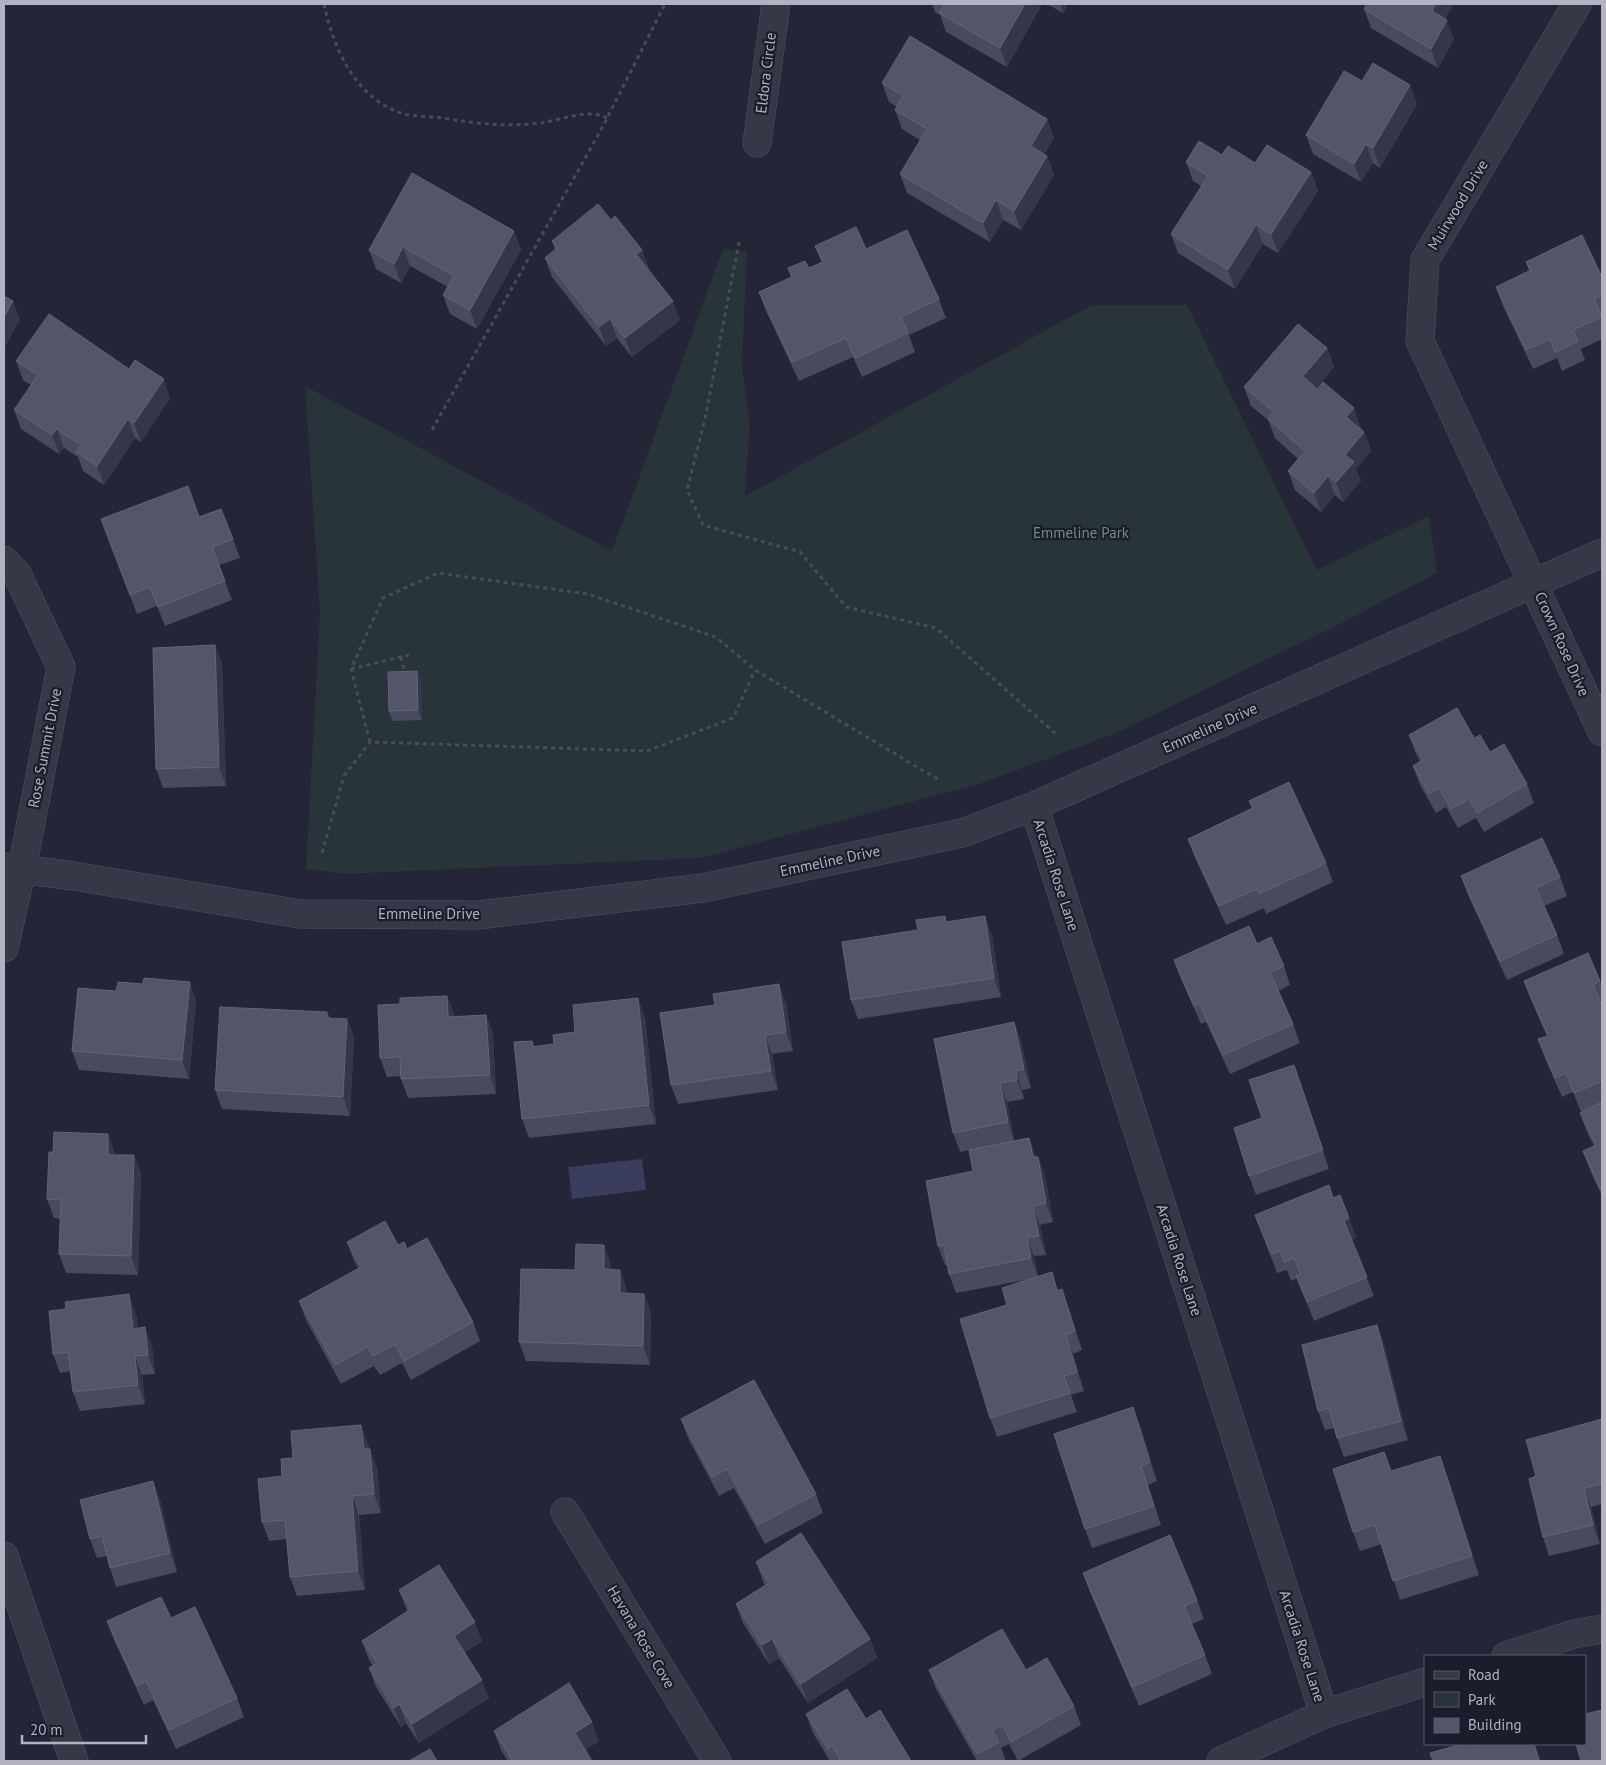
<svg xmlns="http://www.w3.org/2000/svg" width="1606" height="1765" font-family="'PT Sans',sans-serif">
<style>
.green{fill:#28333a}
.water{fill:#3a3d5d}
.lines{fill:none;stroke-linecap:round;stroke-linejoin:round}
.minor-casing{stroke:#525262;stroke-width:29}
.tertiary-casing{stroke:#525262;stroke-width:29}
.path{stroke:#454e57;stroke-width:3;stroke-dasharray:4 4;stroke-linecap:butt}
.minor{stroke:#373847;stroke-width:28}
.tertiary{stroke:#373847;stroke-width:28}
.wall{fill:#484a5e}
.shaded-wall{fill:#353649}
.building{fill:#535569;stroke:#626477}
.labels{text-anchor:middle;stroke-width:4.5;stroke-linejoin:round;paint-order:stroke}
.street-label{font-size:15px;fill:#b2b2c3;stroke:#1c1d2c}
.park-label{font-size:15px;fill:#6c9181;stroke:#1c1d2c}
</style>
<rect width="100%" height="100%" fill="#242536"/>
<path class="green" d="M723 249 747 251 742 367 750 422 745 496 1092 305H1187L1317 570 1429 516 1437 573 1340 624 1114 734 979 784 701 858 345 874 306 869 320 613 305 386 612 551Z"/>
<path class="water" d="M642 1159 646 1190 572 1199 568 1167Z"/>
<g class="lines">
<defs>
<path id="minor" d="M1577 4 1425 260 1420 341 1602 732
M757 143 776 4
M4 560 17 574 61 667 22 869 4 948
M1034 806 1324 1714
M565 1512 717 1761
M4 1556 74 1761
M1506 1656 1574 1634 1602 1629
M1221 1761 1324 1714 1425 1682"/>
<path id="tertiary" d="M4 867 74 876 300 914 479 915 703 888 962 833 1034 806 1602 553"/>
</defs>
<use href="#minor" class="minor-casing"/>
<use href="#tertiary" class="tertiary-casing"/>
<path class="path" d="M324 4C333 47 354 95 398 112 411 117 428 116 443 118 478 124 506 127 541 123 561 120 589 108 607 118
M739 242 705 419 687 490 703 525 800 552 846 607 936 628 1056 734
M432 430 601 130 665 4
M401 657 405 674
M351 669 409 655
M370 742 351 669 383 598 438 573 588 594 716 637 755 670 939 780
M322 853 344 776 370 742 647 751 733 718 755 670"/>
<use href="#minor" class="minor"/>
<use href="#tertiary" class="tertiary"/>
</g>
<path class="wall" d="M932 4H1042L1007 67 946 32 940 15 935 12Z
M1047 4H1068L1063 13Z
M1364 9 1445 19 1454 39 1438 68 1371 28Z
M1362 81 1417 104 1380 168 1373 163 1361 182 1313 154 1306 135Z
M882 83 1047 119 1054 138 1044 154 1047 156 1054 175 1021 230 1003 220 990 242 907 193 900 174 920 140 902 129 895 110 897 107 889 102Z
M1222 155 1255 163 1311 172 1318 191 1278 253 1263 244 1235 289 1178 253 1171 234 1201 186 1193 181 1186 162Z
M611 220 642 250 649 269 648 270 680 320 632 357 617 338 606 346 552 277 545 258 555 250 552 241Z
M514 231 521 250 477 329 450 314 443 295 448 287 410 266 401 283 376 269 369 250Z
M815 246 866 249 939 299 946 318 909 335 915 352 862 377 853 357 799 381 766 311 759 292 791 277 788 268H809L822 263Z
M1526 262 1602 277V339L1581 349 1585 360 1562 371 1557 358 1533 369 1503 306 1496 287 1529 271Z
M1327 348 1334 367 1316 388 1361 427 1360 428 1364 432 1371 451 1356 469 1361 481 1343 502 1335 495 1321 512 1295 490 1288 471 1298 459 1275 438 1268 420 1251 406 1244 387Z
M16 361 170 398 141 442 135 438 104 485 83 471 78 457 64 448 59 454 21 429 14 410 31 385 23 380Z
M199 517 233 539 240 558 219 565 232 600 165 626 157 606 137 614 101 519Z
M215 645 222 664 226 786 163 788 156 769Z
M417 671 421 681 422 720 392 721 389 711Z
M1409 735 1474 738 1527 784 1534 803 1484 832 1476 818 1458 828 1446 807 1436 813 1420 785 1413 766 1420 761 1416 754Z
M1249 801 1326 863 1333 882 1266 914 1264 908 1226 925 1195 858 1188 839 1252 808Z
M1461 876 1560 877 1567 896 1544 906 1557 935 1564 954 1507 980 1468 895Z
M918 930 992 935 1001 997 858 1019 851 1000Z
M1257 944 1284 966 1290 985 1279 991 1293 1024 1300 1043 1230 1074 1206 1022 1201 1024 1181 979 1174 960Z
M1524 981H1600L1602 987V1003H1601L1602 1006V1196L1590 1170 1583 1151 1594 1146 1587 1132 1580 1113 1598 1104 1581 1112 1573 1092 1562 1097 1545 1058 1538 1039 1547 1036 1531 1000Z
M447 996 454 1015V1017L486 1015 493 1034 496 1094 408 1098 401 1079V1076L387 1077 380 1058 400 1004Z
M196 1001 189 1079 79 1070 72 1051Z
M786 1003 793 1051 772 1054 778 1090 678 1104 671 1085Z
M327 1012 330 1018 347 1019 354 1038 350 1116 222 1109 215 1090Z
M645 1017 656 1124 529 1138 522 1119 532 1041 534 1046 554 1044 575 1032Z
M1014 1022 1021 1041 1031 1088 1022 1090 1024 1099 1007 1102 1014 1141 994 1145 1029 1138 1036 1157H1038L1045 1176 1053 1222 1040 1225 1046 1255 1034 1256 1038 1277 1052 1272 1058 1291 1069 1308 1082 1350 1073 1354 1084 1391 1071 1395 1077 1412 997 1437 990 1418 1007 1305 1031 1279 956 1293 949 1274 947 1265H945L938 1246 973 1171 969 1150 960 1152 953 1133Z
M1294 1065 1329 1169 1256 1195 1249 1176 1262 1118Z
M115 1153V1155H134L141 1174 138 1275 66 1273 59 1254 60 1219 54 1218 47 1199Z
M1333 1198 1349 1218 1356 1237 1352 1240 1374 1296 1314 1321 1297 1278 1291 1281 1287 1270 1277 1273 1255 1215Z
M347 1242 398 1245 407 1249 473 1322 480 1341 411 1380 402 1363 380 1375 374 1366 341 1384 306 1320 299 1301 359 1269 354 1261Z
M611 1264V1269L627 1289V1293L644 1294 651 1313 650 1365 526 1361 519 1342 575 1270Z
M136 1314 138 1328 152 1346 155 1374 142 1375 145 1404 80 1411 73 1392 71 1371 60 1373 53 1354Z
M1377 1325 1384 1344 1408 1440 1344 1457 1337 1438 1334 1428 1325 1430 1318 1411Z
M681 1419 816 1494 823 1513 765 1544 734 1488 719 1496 688 1438Z
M1602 1419V1504L1591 1507 1600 1544 1549 1556 1543 1537 1536 1476Z
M361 1425 368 1444 369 1449 377 1468 381 1513 359 1515 365 1590 297 1596 290 1577 287 1539 269 1541 262 1522 282 1476 293 1458Z
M1140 1426 1157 1481 1148 1485 1161 1525 1092 1548 1085 1529Z
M1391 1471 1447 1475 1479 1575 1400 1600 1382 1544 1360 1551 1353 1532Z
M160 1500 177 1572 116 1587 110 1568 107 1556 97 1558 90 1539Z
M756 1562 870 1639 877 1658 808 1703 779 1658 769 1664 743 1623 736 1604 765 1585 763 1581Z
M1083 1573 1197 1600 1204 1619 1192 1624 1205 1655 1212 1674 1139 1706 1090 1592Z
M399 1590 482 1641 465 1652 489 1698 419 1743 406 1723 401 1727 376 1687 369 1668 373 1666 369 1660 362 1641 407 1611Z
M171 1618 237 1698 244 1717 176 1749 153 1700 144 1705 114 1640 107 1621Z
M929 1670H1026L1074 1706 1081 1725 1018 1761 1009 1744 1001 1748 1006 1761H977L936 1689Z
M806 1714 866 1719 911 1761H830L813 1733Z
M494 1731 599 1741 585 1750 592 1761H508L501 1750Z"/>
<path class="shaded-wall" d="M1025 4H1042L1007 67 1000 48Z
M1060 4H1068L1063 13Z
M1436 4H1454L1439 30 1432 11Z
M1447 20 1454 39 1438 68 1431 49Z
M1410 85 1417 104 1380 168 1373 148Z
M1047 119 1054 138 1038 165 1031 146Z
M1366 144 1373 163 1361 182 1354 164Z
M1047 156 1054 175 1021 230 1014 211Z
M1311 172 1318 191 1278 253 1271 234Z
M996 200 1003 220 990 242 983 223Z
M1256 225 1263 244 1235 289 1228 270Z
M514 231 521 250 477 329 470 310Z
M403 247 410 266 401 283 394 264Z
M642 250 649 269 643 273 636 254Z
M13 301 20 320 4 349V317Z
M673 301 680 320 632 357 625 338Z
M610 319 617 338 606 346 599 327Z
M1327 348 1334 367 1310 395 1303 376Z
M164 379 170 398 141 442 134 423Z
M1354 408 1361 427 1353 436 1346 417Z
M128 419 135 438 104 485 97 466Z
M57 429 64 448 59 454 52 435Z
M1364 432 1371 451 1356 469 1361 481 1343 502 1336 482 1345 455Z
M1328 476 1335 495 1321 512 1314 493Z
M215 645 222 664 226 786 219 767Z
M417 671 421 681 422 720 418 710Z
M985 916 992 935 1001 997 994 978Z
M190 982 196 1001 189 1079 182 1060Z
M779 984 786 1003 793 1051 786 1032Z
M447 996 454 1015 455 1036 448 1017Z
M638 998 645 1017 656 1124 649 1105Z
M486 1015 493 1034 496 1094 490 1075Z
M347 1019 354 1038 350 1116 343 1097Z
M1014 1022 1021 1041 1031 1088 1024 1069Z
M765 1035 772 1054 778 1090 771 1071Z
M1016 1071 1022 1090 1024 1099 1017 1080Z
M1000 1083 1007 1102 1014 1141 1008 1122Z
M108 1134 115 1153V1174L108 1155Z
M1029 1138 1036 1157H1033Z
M134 1155 141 1174 138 1275 131 1256Z
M1038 1157 1045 1176 1053 1222 1046 1203Z
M1033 1206 1040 1225 1046 1255 1039 1236Z
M1349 1218 1356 1237 1351 1240 1344 1221Z
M1027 1237 1034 1256 1038 1277 1031 1258Z
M604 1245 611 1264 610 1288 604 1269Z
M620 1270 627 1289 626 1312 620 1293Z
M1062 1289 1069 1308 1082 1350 1075 1331Z
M129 1294 136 1314 140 1348 133 1329Z
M644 1294 651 1313 650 1365 643 1346Z
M1377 1325 1384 1344 1408 1440 1401 1421Z
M145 1327 152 1346 155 1374 148 1355Z
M1066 1335 1073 1354 1084 1391 1077 1372Z
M135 1356 142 1375 145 1404 138 1385Z
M1133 1407 1140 1426 1157 1481 1150 1462Z
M361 1425 368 1444 371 1468 364 1449Z
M370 1449 377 1468 381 1513 374 1494Z
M1440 1456 1447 1475 1479 1575 1472 1556Z
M153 1481 160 1500 177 1572 170 1553Z
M1584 1488 1591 1507 1600 1544 1593 1525Z
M352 1496 359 1515 365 1590 358 1571Z
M475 1622 482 1641 461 1655 454 1636Z
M772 1639 779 1658 769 1664 762 1645Z
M870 1639 877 1658 808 1703 801 1684Z
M482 1680 489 1698 419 1743 412 1724Z
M399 1704 406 1723 401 1727 394 1708Z
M592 1722 599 1741 582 1752 575 1733Z
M1534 1744H1535L1541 1761H1539Z"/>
<path class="building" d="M945 4H1025L1000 48 939 13Z
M1367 4H1436L1432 11 1447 20 1431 49 1364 9Z
M910 36 1047 119 1031 146 1047 156 1014 211 996 200 983 223 900 174 927 129 895 110 903 96 882 83Z
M1373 63 1410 85 1373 148 1366 144 1354 164 1306 135 1344 71 1362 81Z
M1199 141 1222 155 1228 146 1255 163 1267 145 1311 172 1271 234 1256 225 1228 270 1171 234 1208 176 1186 162Z
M412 173 514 231 470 310 443 295 454 276 403 247 394 264 369 250Z
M598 204 611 220 615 216 642 250 636 254 673 301 625 338 610 319 599 327 545 258 557 248 552 241Z
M856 227 866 249 907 230 939 299 901 317 908 333 855 358 846 338 792 362 759 292 792 277 788 268 805 261 809 268 823 262 815 246Z
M1582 235 1602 277V295L1594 299 1602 317 1573 330 1578 341 1555 352 1550 339 1526 350 1496 287 1531 270 1526 262Z
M4 296 13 301 4 317Z
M49 314 129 369 135 360 164 379 134 423 128 419 97 466 76 452 81 445 57 429 52 435 14 410 38 375 16 361Z
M1298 324 1327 348 1303 376 1317 389 1323 382 1354 408 1346 417 1364 432 1345 455 1354 462 1336 482 1328 476 1314 493 1288 471 1305 451 1268 419 1274 412 1244 387Z
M188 486 199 517 221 509 233 539 212 547 225 581 158 607 150 587 130 595 101 519Z
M215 645 219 767 156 769 153 648Z
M417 671 418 710 389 711 388 672Z
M1457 708 1474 738 1480 735 1490 752 1504 744 1527 784 1477 813 1469 799 1451 809 1439 788 1429 794 1413 766 1423 760 1409 735Z
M1289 782 1326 863 1259 894 1257 889 1219 906 1188 839 1253 808 1249 801Z
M1542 838 1560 877 1536 888 1557 935 1500 961 1461 876Z
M945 916 946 922 985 916 994 978 851 1000 842 942 918 930 916 920Z
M1249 926 1257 944 1271 937 1284 966 1270 973 1293 1024 1223 1055 1199 1003 1194 1006 1174 960Z
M1588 953 1600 981 1593 985 1602 1006V1081L1574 1093 1566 1073 1555 1078 1538 1039 1548 1036 1524 981Z
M144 978 190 982 182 1060 72 1051 78 988 116 991 118 982 143 984Z
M779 984 786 1032 765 1035 771 1071 671 1085 660 1013 715 1005 713 994Z
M447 996 448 1017 486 1015 490 1075 401 1079 400 1057 380 1058 378 1005 400 1004V998Z
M638 998 649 1105 522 1119 514 1042 532 1041 533 1047 554 1044 553 1035 575 1032 573 1005Z
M220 1007 327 1012V1018L347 1019 343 1097 215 1090Z
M1014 1022 1024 1069 1016 1071 1017 1080 1000 1083 1008 1122 953 1133 934 1039Z
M1294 1065 1323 1150 1249 1176 1234 1128 1262 1118 1249 1080Z
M1602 1102V1192L1583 1151 1596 1145 1580 1113Z
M54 1132 108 1134V1155H134L131 1256 59 1254 61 1200 47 1199 49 1152H53Z
M1029 1138 1033 1157H1038L1046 1203 1033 1206 1039 1236 1027 1237 1031 1258 949 1274 944 1245 938 1246 926 1181 973 1171 969 1150Z
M1329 1185 1333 1198 1340 1195 1349 1218 1344 1221 1367 1277 1307 1302 1296 1276 1301 1274 1294 1258 1284 1262 1280 1251 1271 1254 1255 1215Z
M385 1221 398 1245 404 1242 407 1249 427 1238 473 1322 404 1361 395 1344 373 1356 368 1347 335 1365 299 1301 361 1267 347 1242Z
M576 1244 604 1245V1269L620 1270V1293L644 1294 643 1346 519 1342 521 1269 575 1270Z
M1052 1272 1057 1291 1062 1289 1075 1331 1066 1335 1077 1372 1064 1376 1070 1393 990 1418 960 1319 1007 1305 1002 1288Z
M129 1294 133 1329 145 1327 148 1355 135 1356 138 1385 73 1392 68 1352 53 1354 49 1311 66 1309 65 1302Z
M1377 1325 1401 1421 1337 1438 1329 1408 1318 1411 1302 1345Z
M754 1380 816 1494 758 1525 727 1469 712 1477 681 1419Z
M1133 1407 1150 1462 1141 1466 1154 1506 1085 1529 1054 1434Z
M1602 1419V1484L1584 1488 1593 1525 1543 1537 1529 1479 1536 1476 1526 1440Z
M361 1425 364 1449H370L374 1494 352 1496 358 1571 290 1577 285 1520 262 1522 258 1479 282 1476 281 1459 293 1458 291 1431Z
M1384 1452 1391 1471 1440 1456 1472 1556 1393 1581 1375 1525 1353 1532 1333 1469Z
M153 1481 170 1553 110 1568 102 1536 90 1539 80 1500Z
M801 1533 870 1639 801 1684 772 1639 762 1645 736 1604 769 1583 756 1562Z
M1170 1535 1197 1600 1184 1606 1205 1655 1132 1687 1083 1573Z
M439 1565 475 1622 454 1636 482 1680 412 1724 399 1704 394 1708 369 1668 377 1663 362 1641 411 1609 399 1590Z
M161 1597 171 1618 195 1607 237 1698 169 1730 146 1681 137 1686 107 1621Z
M1002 1629 1026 1670 1047 1658 1074 1706 1011 1742 1002 1725 992 1730 999 1742 977 1754 929 1670Z
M569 1683 592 1722 575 1733 592 1761H513L494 1731Z
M847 1689 866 1719 880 1710 911 1761H841L832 1746 828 1749 806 1714Z
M1602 1710V1761H1581L1576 1744H1585V1714Z
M1462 1744H1471L1472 1746 1479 1744H1534L1539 1761H1433L1430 1753Z
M430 1749 437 1761H409Z"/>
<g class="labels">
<g class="street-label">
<text transform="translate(766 73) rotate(-83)" y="5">Eldora Circle</text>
<text transform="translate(1458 205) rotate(-59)" y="5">Muirwood Drive</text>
<text transform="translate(1562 644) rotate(66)" y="5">Crown Rose Drive</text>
<text transform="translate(1210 728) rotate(-24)" y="5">Emmeline Drive</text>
<text transform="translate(45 748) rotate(-79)" y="5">Rose Summit Drive</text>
<text transform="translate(830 861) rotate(-12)" y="5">Emmeline Drive</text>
<text transform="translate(1056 875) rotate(72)" y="5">Arcadia Rose Lane</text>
<text x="429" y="919">Emmeline Drive</text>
<text transform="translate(1179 1260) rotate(72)" y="5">Arcadia Rose Lane</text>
<text transform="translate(641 1637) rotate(59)" y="5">Havana Rose Cove</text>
<text transform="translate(1302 1646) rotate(72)" y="5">Arcadia Rose Lane</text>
</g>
<g class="park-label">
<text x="1081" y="538">Emmeline Park</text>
</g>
</g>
<rect width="1606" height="1765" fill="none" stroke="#b2b2c3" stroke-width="10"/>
<rect x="1424" y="1655" width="162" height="90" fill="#1c1d2c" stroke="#585968"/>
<rect x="1434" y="1671" width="25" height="8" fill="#373847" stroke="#585968"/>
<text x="1468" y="1680" font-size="15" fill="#b2b2c3">Road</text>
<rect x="1434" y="1692" width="25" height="15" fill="#28333a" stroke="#585968"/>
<text x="1468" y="1705" font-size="15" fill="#b2b2c3">Park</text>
<rect x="1434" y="1718" width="25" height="15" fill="#535569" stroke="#585968"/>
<text x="1468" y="1730" font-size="15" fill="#b2b2c3">Building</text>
<path d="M22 1735v8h124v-8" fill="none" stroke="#b2b2c3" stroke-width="2.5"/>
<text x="30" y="1735" font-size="15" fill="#b2b2c3" stroke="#1c1d2c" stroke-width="4" paint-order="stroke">20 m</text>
</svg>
